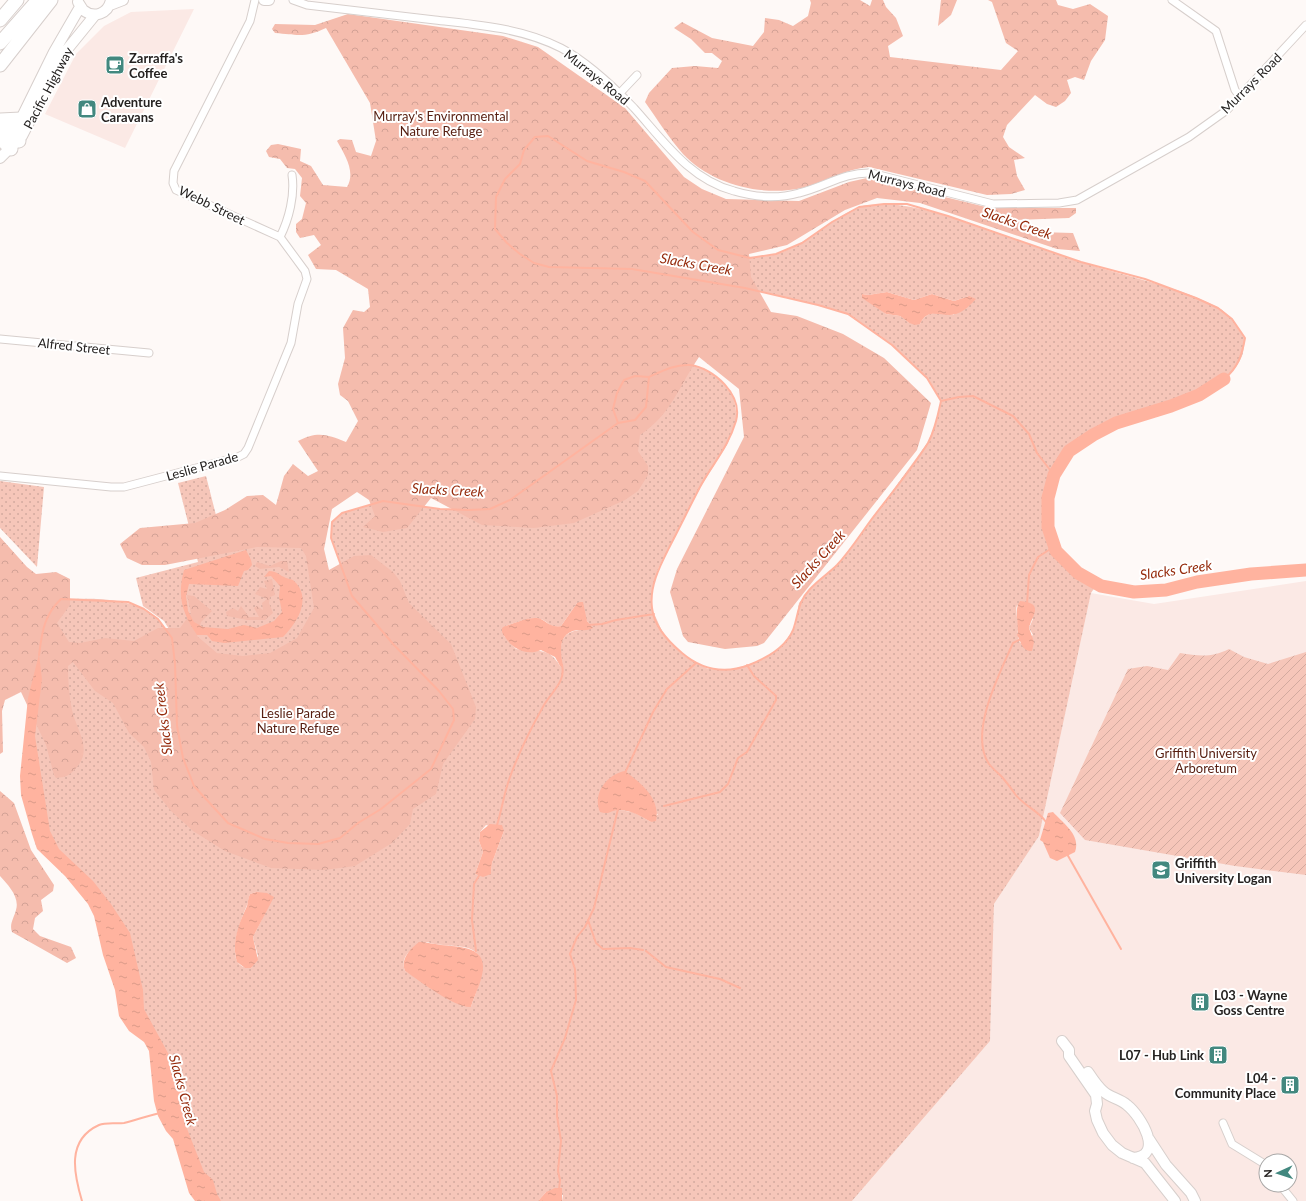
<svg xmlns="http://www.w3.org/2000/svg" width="1306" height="1201" font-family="Lato,sans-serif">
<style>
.built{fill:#fbe9e5;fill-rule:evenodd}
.grass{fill:url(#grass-dots);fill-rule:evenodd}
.forest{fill:url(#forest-crowns)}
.garden{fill:url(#garden-furrows)}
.water{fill:url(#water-ripples)}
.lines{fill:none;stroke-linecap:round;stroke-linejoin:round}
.stream{stroke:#ffb39f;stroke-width:2}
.river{stroke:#ffb39f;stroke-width:13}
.street-casing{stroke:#d7cfcc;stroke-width:9}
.secondary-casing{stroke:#d7cfcc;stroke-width:12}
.highway-casing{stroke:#d7cfcc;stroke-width:15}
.street{stroke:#fff;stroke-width:7}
.secondary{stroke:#fff;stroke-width:10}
.highway{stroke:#fff;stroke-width:13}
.labels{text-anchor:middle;stroke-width:4;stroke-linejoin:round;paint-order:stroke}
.poi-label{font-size:13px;font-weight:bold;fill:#252221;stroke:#fff;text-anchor:start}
.street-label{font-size:13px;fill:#252221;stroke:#fff}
.park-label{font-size:13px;fill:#561d0f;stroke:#fff}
.water-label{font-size:14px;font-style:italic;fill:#952b0c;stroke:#fff}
</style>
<defs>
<pattern id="grass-dots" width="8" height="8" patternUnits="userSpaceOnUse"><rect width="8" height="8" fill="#f6c6b9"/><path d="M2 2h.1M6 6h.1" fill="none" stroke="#d3aa9f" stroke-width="1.8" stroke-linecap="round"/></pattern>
<pattern id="forest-crowns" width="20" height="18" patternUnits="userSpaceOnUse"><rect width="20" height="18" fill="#f5bcad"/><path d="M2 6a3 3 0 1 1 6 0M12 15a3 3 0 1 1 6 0" fill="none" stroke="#d2a195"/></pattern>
<pattern id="garden-furrows" width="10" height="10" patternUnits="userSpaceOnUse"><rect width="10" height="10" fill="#f6c6b9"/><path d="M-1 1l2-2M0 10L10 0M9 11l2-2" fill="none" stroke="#d3aa9f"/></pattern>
<pattern id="water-ripples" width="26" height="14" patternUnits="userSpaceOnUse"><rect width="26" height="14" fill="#ffb39f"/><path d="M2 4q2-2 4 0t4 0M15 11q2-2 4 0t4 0" fill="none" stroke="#da9a89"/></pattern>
</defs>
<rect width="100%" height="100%" fill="#fef9f7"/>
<path class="built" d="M194 9 125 148 45 114 76 54 104 26 131 12Z
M1306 581V1201H852L990 1041 994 904 1039 836 1091 593 1154 604ZM1266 1161H1290V1185H1266Z"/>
<path class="grass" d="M884 204C917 205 947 216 978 226 1012 238 1045 250 1079 261 1125 277 1172 284 1217 307 1229 313 1237 326 1245 338 1244 343 1244 351 1242 356 1237 369 1225 379 1213 386 1150 426 1049 415 1048 514 1048 549 1068 567 1097 584L1091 593 1039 836 994 904 990 1041 852 1201H562L563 1195 546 1192 538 1201H211L107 921 55 856 30 744 61 599C93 599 131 596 157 618 163 623 167 632 172 638L194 786 345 575 331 538 332 522 342 513 383 501 440 509 469 510 689 365 705 369 722 381 734 398 737 418 728 443 701 486 658 569 652 589V609L662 631 671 644 686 657 708 669 729 670 744 666 764 659 782 646 795 627 799 603 811 588 837 565 853 545 928 442 937 420 941 401 927 378 892 345 848 314 818 305 745 288 733 254C790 268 812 228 857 208 865 204 876 205 884 204ZM887 292 914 300 932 294 954 301 969 296 954 315C941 313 926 309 920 324L909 323 900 316 886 314 862 294 868 295ZM577 603C581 609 587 624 592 626 586 631 581 629 574 631 557 636 561 652 562 666H560C548 645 536 653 516 649L504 636 505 626C516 623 529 616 540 619 549 621 547 628 561 626ZM1017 605 1033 619 1029 628 1033 635 1020 643 1017 633C1021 624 1014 614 1017 605ZM618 810 658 814 651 822 633 812ZM486 825 504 831 492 863 491 873 480 876 475 874 483 852 479 841 480 832ZM256 892 265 913 253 937 258 956 251 968C221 969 241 919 247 905 249 901 248 898 250 894ZM427 942C439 946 452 945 464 947 496 954 477 987 471 1007L405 971C399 955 414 946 427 942Z
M206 476 218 523 326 520 318 556 431 745 172 634 164 621 143 606 136 578 198 562 178 483Z
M0 481 44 487 37 567 0 528Z"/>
<path class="forest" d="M810 0H860L870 6 872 0H883L886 7 896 18 903 36 888 46 890 57 1001 70 1018 51 1006 43 992 2 988 0H1056L1058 5 1073 9 1090 4 1108 16 1105 40 1091 61 1084 80 1075 77 1067 80 1071 93 1065 101 1056 107 1047 104 1035 95 1007 125 1003 137 1009 147 1025 158 1014 160 1017 176 1025 190 1011 194 987 195 869 167C845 169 824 182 802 188 761 197 711 184 683 154 669 138 657 119 645 102L649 93 672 68 695 66 718 68 722 61 712 53H705L691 39 674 28 682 22 712 38 753 46 764 32 765 18 779 20 793 26 808 16 811 3Z
M941 0H957L951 15 938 26Z
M348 14 503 36 538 47 625 108 684 177 702 189 726 199 799 201 849 182 867 178 990 208H1076V213L1069 218 1016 220 1039 232 1073 233 1080 251 1057 249 920 203 877 198 845 210 787 245 749 254 751 277 771 312 797 316 843 334 884 358 931 403 917 450 764 643 757 646 725 649 688 642 683 636 670 592 677 569 744 437 739 389 699 357C679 386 671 415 640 435L638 451 648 466V475L638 491 625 500 574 523 534 528 482 525 431 498 407 528 383 532 363 527 375 516 369 500 357 492 332 509 324 549 329 570 354 556 371 555 393 572 400 581 409 603 451 644 476 707 475 719 443 764 436 794 413 809 410 824 392 843 355 866 324 870 271 868 225 851 193 831 171 811 154 790 151 762 144 747 129 733 113 703 95 691 73 662 68 666C68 680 69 696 72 710 76 729 93 749 77 767 70 775 67 777 56 778L54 775 46 745 21 692 5 700 2 711 3 752 0 754V537L27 567 36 574 56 572 70 579V605L57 623 69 642 80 643 105 638 134 641 158 628H180L191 613 187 595 194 596 212 611 201 622 197 636 217 653 243 656 270 653 297 638 314 608 306 556 301 548 257 547 165 565H142L127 558 120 544 140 528 195 523 225 510 247 496 263 495 276 505 284 476 293 464 308 476 318 471 298 441C317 431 327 434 346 442L358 421 348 401 340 395 338 384 345 358 343 328 353 310 364 312 370 307 368 289 336 270 316 269 308 255 321 245 314 235 300 238 296 232V224L302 219 306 203 300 196 302 178 295 169 287 168 280 159 269 157 266 151 271 145 278 144 301 149 300 161 311 166 323 185 347 187C356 172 345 155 337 141L340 139 352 140 356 152 371 156 376 141 370 103 326 28C305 38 298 35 275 33L272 29 275 24 315 25Z
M281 561H287L289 572 279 567 260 569 255 566 257 562 270 566Z
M272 579 275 595 270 597 269 603 273 613 265 620H247L227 616 226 612 233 608 238 611 241 606 249 617H259L254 608 257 606 263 610 262 603 267 599 255 594 260 587 267 589 264 581Z
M0 791 14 803 31 850 54 885 53 891 41 900 43 911 35 918 33 929 40 936 71 947 76 958 67 963 12 932C9 924 14 918 16 910 20 897 8 885 0 876Z"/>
<path class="garden" d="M1229 649 1244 657 1268 664 1306 652V875L1235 866 1085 840 1060 813 1128 669 1147 666 1168 670 1180 653C1199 656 1211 658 1229 649Z"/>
<path class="water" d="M887 292 914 300 932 294 954 301 969 296 976 299C970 305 965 311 956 314 942 318 928 306 920 324L915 325 909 323 900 316 886 314 862 298V294L868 295Z
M246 550 251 560 252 565 248 570 244 571 238 586 189 584 186 596 188 611 194 622 203 627 228 629 244 625 257 628 274 621 282 612 279 597 280 586 271 576 264 577 269 571C277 571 279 575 286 578 289 579 293 579 295 582 312 599 297 623 283 637L224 643 212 641 207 635H197C182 613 177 596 184 570Z
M1020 601C1045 603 1032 615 1029 628L1034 642 1032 651C1022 652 1021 641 1017 635 1020 624 1013 611 1020 601Z
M580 602H583L587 621 593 628C588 631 583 630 577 630 558 633 560 651 563 666H560L555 657 541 650C525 657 509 647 502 632V628L505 626C516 623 526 617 537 618 546 619 548 628 561 626L577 603Z
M39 654 42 679 35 736 50 831 59 849 93 881 111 904 130 933 143 990 144 1009 181 1077 184 1121 204 1172 213 1180 217 1194 221 1201H195L189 1193 173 1139 166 1131 158 1116 154 1101 149 1051 144 1042 129 1031 119 1016 115 990 103 955 94 916 88 904 65 876 37 849 32 834 21 795 20 776 28 698Z
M625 771C641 783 661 799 656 821L651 822C642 817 630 809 618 810 609 811 610 815 600 812 592 794 607 774 625 771Z
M1053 812C1064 824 1081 835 1075 852L1057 861 1050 858 1043 842 1040 840 1048 813Z
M490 824 502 825 504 831 492 863 491 874 483 877 475 874 483 852 479 841 480 832Z
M256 892 267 893 274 897 253 937 258 960 251 968H245L237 962C231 943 239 923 247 906 248 902 248 898 250 894Z
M419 942C427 942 433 944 441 945 460 947 489 946 482 975 480 986 474 996 471 1007 455 1008 418 980 405 971 400 959 410 949 419 942Z
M555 1188H562V1201H538L546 1192Z"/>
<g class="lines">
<path class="stream" d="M941 401 959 397 973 396 1013 416 1029 434 1037 453 1054 475
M618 423 613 409 617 393 624 380 635 376 649 377
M1027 604 1029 575 1038 557 1055 546
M588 625 602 624 616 620 654 614
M1021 639 1013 643C1000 673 968 733 989 764 993 769 998 773 1002 777 1007 783 1011 788 1015 794 1024 806 1039 811 1046 822
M39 655C42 632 44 615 61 599L128 602 144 609 158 619 172 638 175 664 177 726 183 758 194 786 228 823 265 839 288 843 318 844 340 838 358 823 381 809 431 769 454 720 453 709 439 691 394 645 352 596 331 538 332 522 342 513 383 501 440 509 469 510 490 509 510 500 618 423 635 420 646 407 649 377C662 371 675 364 690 365 714 368 743 395 736 421 728 448 713 463 700 487 690 506 681 525 671 544 661 564 649 585 652 608 654 626 670 643 682 653 702 670 725 674 749 665 767 658 790 645 795 624 799 609 799 601 810 589 818 580 829 573 837 565 850 551 860 535 871 520 890 495 911 470 928 443 935 430 938 415 941 401L927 378 892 345 848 314 818 305 745 288 632 269 549 267 534 263 520 254 507 243 495 229 496 197 505 179 520 164 524 150 535 137 548 136 587 161 624 172 645 181 693 232 718 250 750 258 776 254 802 243 832 222 859 207 884 204H907L948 216 1081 262 1145 279 1196 298 1218 308 1232 319 1245 338C1242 355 1238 368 1224 379
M625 773 653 712 667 689 696 663
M664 806 720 792 728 784 738 758 747 752 776 700V696L754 676 747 665
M497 825C502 809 504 793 510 777 519 752 531 728 544 705 552 691 566 682 562 665
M1067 854 1121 949
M588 920 596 943 603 949 630 948 643 950
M476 951 472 920 474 884 480 874
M646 951 666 967 720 979 740 988
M559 1190 560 1180 558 1171 561 1141 557 1116V1096L551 1071 565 1038 576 1000 575 969 570 954 577 937 585 927 594 908 618 809
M82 1201C74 1174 66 1140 99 1125 106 1122 116 1124 124 1123 136 1120 147 1116 160 1113"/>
<path class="river" d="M1224 379 1199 395 1171 406 1116 423 1093 435 1069 451 1054 475 1048 498V527L1056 551 1078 573 1101 586 1134 592 1166 590 1197 582 1251 574 1306 570"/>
<defs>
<path id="street" d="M293 0 307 5C350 10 393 15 435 20 478 25 522 28 561 48 588 62 613 86 634 108 663 140 689 179 734 191 754 197 778 199 799 193 825 187 844 172 871 173L993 204 1059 203 1077 200 1189 137 1227 110 1306 25
M1172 0 1216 31 1235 90 1240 97
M620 93 637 75
M280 237C289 219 295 195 292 175
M0 339 149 353
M0 476 111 487H124L238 457 244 454 248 448 291 343 298 304 307 279 305 271 280 237 176 190 173 183 174 171 250 21 255 0
M1223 1123 1232 1144 1263 1163 1266 1167
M1280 1185 1293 1201"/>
<path id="secondary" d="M264 0H269
M78 2 83 10C94 19 108 14 111 0
M110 5 123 0
M7 139 18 125 54 52 80 7
M0 158 22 136 65 52 95 15
M1062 1041 1069 1050V1056L1096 1095 1097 1104 1095 1111 1097 1120 1103 1133 1112 1145 1122 1153 1145 1163 1175 1201
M1088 1072C1092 1078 1097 1086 1103 1091 1110 1098 1119 1098 1127 1105 1141 1116 1165 1156 1133 1158
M1149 1139 1166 1165 1191 1193 1195 1201"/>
<path id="highway" d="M0 20 17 0
M0 43 38 0
M0 65 51 0
M0 120 21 119
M0 125 19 141
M0 138 11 149"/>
</defs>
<use href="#street" class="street-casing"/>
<use href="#secondary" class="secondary-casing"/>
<use href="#highway" class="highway-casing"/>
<use href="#street" class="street"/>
<use href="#secondary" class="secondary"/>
<use href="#highway" class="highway"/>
</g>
<defs>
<symbol id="cafe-square" viewBox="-11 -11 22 22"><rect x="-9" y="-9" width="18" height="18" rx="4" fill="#42887f" stroke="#fff"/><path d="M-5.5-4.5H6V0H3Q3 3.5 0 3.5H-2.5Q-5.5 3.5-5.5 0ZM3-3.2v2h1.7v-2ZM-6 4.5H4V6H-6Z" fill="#fff"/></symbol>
<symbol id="shop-square" viewBox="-11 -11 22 22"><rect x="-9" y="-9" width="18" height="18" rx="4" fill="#42887f" stroke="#fff"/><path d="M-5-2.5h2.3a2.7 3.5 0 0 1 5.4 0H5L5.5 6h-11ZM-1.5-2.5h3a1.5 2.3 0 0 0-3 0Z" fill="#fff"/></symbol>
<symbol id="university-square" viewBox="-11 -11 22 22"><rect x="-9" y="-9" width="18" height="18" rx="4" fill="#42887f" stroke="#fff"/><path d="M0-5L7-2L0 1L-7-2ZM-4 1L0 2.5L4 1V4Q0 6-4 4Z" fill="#fff"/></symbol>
<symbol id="building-square" viewBox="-11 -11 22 22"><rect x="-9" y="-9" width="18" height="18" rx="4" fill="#42887f" stroke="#fff"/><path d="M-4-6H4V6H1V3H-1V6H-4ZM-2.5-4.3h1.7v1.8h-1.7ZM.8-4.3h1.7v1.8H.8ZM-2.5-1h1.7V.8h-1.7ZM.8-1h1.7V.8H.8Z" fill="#fff"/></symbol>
</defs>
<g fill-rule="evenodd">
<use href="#cafe-square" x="104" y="54" width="22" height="22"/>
<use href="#shop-square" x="76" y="98" width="22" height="22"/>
<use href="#university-square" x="1150" y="859" width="22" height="22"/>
<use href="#building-square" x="1189" y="991" width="22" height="22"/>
<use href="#building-square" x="1207" y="1044" width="22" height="22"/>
<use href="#building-square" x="1279" y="1074" width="22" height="22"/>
</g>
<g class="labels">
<g class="poi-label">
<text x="129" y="63">Zarraffa's<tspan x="129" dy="15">Coffee</tspan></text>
<text x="101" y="107">Adventure<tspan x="101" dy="15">Caravans</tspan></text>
<text x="1175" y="868">Griffith<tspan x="1175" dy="15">University Logan</tspan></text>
<text x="1214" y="1000">L03 - Wayne<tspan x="1214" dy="15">Goss Centre</tspan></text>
<text x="1204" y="1060" text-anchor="end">L07 - Hub Link</text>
<text x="1276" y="1083" text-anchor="end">L04 -<tspan x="1276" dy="15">Community Place</tspan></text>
</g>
<g class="street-label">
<text transform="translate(597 77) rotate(39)" y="5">Murrays Road</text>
<text transform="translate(1251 83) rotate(-45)" y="5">Murrays Road</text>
<text transform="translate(48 88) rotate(-62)" y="5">Pacific Highway</text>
<text transform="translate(907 183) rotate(14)" y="5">Murrays Road</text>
<text transform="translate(212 205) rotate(26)" y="5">Webb Street</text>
<text transform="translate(74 346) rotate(6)" y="5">Alfred Street</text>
<text transform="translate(202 466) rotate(-16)" y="5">Leslie Parade</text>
</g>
<g class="park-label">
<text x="441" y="121">Murray's Environmental<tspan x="441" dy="15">Nature Refuge</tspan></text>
<text x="298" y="718">Leslie Parade<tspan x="298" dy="15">Nature Refuge</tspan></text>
<text x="1206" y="758">Griffith University<tspan x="1206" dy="15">Arboretum</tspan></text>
</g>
<g class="water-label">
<text transform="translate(1017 223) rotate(19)" y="5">Slacks Creek</text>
<text transform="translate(696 264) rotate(10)" y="5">Slacks Creek</text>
<text transform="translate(448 490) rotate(3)" y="5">Slacks Creek</text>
<text transform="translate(818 559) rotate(-48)" y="5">Slacks Creek</text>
<text transform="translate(1176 570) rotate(-8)" y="5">Slacks Creek</text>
<text transform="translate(163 719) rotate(-97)" y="5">Slacks Creek</text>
<text transform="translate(183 1090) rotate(75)" y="5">Slacks Creek</text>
</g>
</g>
<g transform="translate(1278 1173) rotate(267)"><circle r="19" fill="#ffffff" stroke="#a8a7a6"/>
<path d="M0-3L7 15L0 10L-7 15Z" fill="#42887f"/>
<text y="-6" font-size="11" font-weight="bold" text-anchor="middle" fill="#252221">N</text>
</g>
</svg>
